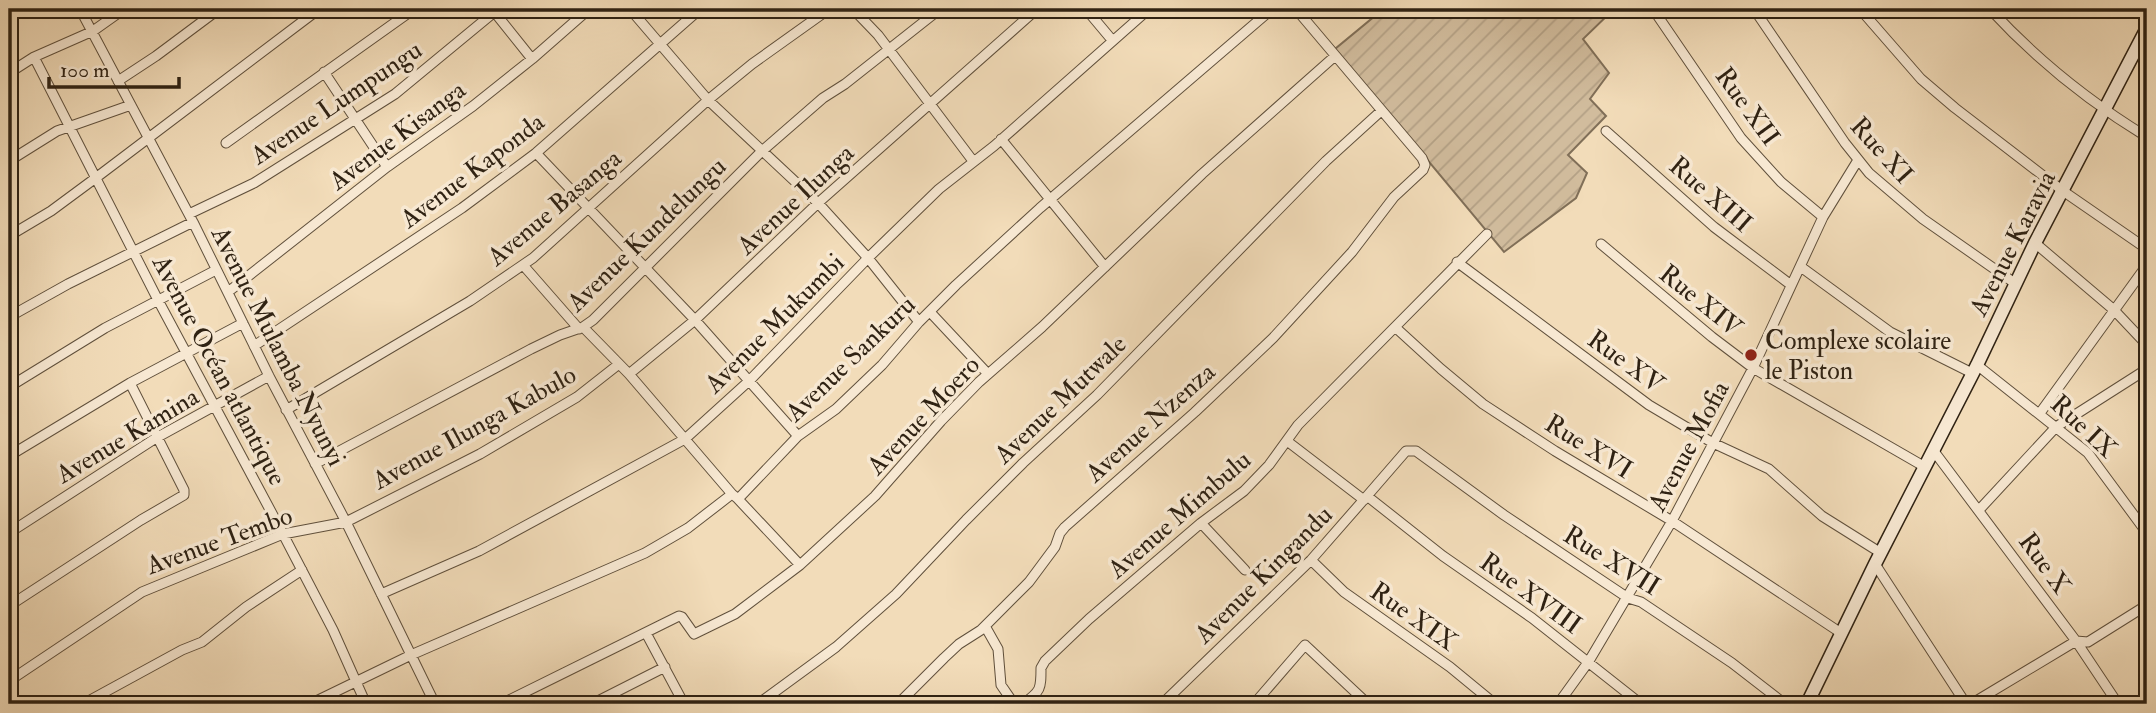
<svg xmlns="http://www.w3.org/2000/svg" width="2156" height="713" font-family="'IM FELL Double Pica',serif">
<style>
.garden{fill:url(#garden-furrows);stroke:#806f58;stroke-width:2}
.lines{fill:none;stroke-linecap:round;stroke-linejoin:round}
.street-casing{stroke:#60503c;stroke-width:11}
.secondary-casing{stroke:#2f2213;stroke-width:15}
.street{stroke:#f7e8d2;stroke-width:9}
.secondary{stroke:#f7e8d2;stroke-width:12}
.poi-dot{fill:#8f2418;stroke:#f7e8d2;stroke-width:2.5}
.labels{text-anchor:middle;stroke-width:7;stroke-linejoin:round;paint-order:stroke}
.street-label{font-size:26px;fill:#2f2213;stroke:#f7e8d2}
.poi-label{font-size:26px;fill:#2f2213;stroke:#f7e8d2;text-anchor:start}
</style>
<defs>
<pattern id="garden-furrows" width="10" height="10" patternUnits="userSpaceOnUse" patternTransform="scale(1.75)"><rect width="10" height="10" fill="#d1bc9d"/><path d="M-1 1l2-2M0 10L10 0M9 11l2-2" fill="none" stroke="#b4a186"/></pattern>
</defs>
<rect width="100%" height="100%" fill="#f2dcb9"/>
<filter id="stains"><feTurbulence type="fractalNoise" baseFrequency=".00286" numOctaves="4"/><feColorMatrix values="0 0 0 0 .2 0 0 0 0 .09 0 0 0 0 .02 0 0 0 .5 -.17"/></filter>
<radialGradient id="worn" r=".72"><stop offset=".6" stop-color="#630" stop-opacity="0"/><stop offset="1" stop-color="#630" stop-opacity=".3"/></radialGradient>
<path class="garden" d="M1371 9H1614L1583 39 1609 73 1590 99 1606 116 1568 155 1587 173 1576 198 1504 252 1335 49 1376 15Z"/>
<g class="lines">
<defs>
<path id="street" d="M80 9 193 222 269 376 346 522 435 704
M492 9 532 59
M630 9 708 100 818 203 868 258 919 322
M853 9 878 35 973 161
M1086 9 1112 40
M1653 9 1741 138 1781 182 1823 217
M1754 9 1845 143 1869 173 1923 219 2016 284
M1860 9 1921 79 1955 108 2063 191 2147 249
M1990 9C2037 60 2088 101 2147 137
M34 57 159 302 283 534 333 630 366 704
M324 72 387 167
M9 73 34 57 93 31 124 9
M118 81 156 56 219 9
M1606 131 1714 227 1791 285
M1001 139 1105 267
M226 143 414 9
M536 153 695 320 798 436
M9 161 57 131 131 105
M189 214 254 183 395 94 498 9
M9 236 51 211 97 177 319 9
M2035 243 2114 310 2147 345
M1601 244 1712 337 1753 368 1925 467
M1457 262 1649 405 1713 443 1769 469 1822 516 1881 553
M523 265 579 329
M1801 267 1890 332 1972 373
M228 292 387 167 473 106 532 59 589 9
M930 312 988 374
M9 317 68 284 193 222
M583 327 629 374 695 320 818 203 1037 9
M1395 327 1441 369 1483 404 1555 451 1672 521 1841 633
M254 346 462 208 536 153 700 9
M1977 365 2088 453 2147 533
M629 374 732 494
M9 387 105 328 216 270
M286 410 470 301 533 258 708 100 752 64 829 9
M2040 413 2147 265
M1287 441 1364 500
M1933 450 2076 641 2118 704
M9 456 130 383 243 323
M315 464 531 349 560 335 583 327 593 320 762 151 823 98 845 84 940 9
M732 494 737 498 740 497 798 436 836 409 882 365 919 322 956 285 1040 208 1272 9
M1367 496 1406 451H1416L1504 515 1628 598 1641 602 1732 663 1785 704
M737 498 800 565
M1979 510 2056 427 2147 369
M1201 523 1245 570
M9 533 156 438 269 376
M1311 560 1344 592 1450 667 1495 704
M1875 564 1966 704
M381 594 479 551 685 439 750 380 868 258 939 189 994 146 1149 9
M9 606 141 520 184 495V490L130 383
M985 626 998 649 1001 685 1014 704
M646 633 684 704
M9 681 142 592 283 534 346 522 480 454 577 397 619 364
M1262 695 1271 704
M83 704 182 650 202 642 246 607 302 570
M310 704 411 655 645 553 688 528 732 494
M501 704 679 616 682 617 694 634 735 614 800 565 875 496 941 421 979 382 1042 327 1202 174 1335 56
M592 704 665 667
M758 704 836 647 896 594 966 520 1023 463 1097 395 1326 161 1381 111
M898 704 944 658 959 644 981 630 1029 582 1055 547 1060 533 1065 527 1195 412 1273 338 1352 252 1394 197 1423 170 1425 165 1422 158 1296 9
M1023 704C1041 691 1041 689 1041 668L1045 661 1089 619 1201 523 1244 491 1269 465 1298 425 1487 234
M1162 704 1311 560 1367 496 1443 556 1532 618 1641 704
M1254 704 1305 645 1368 704
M1558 704 1589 661 1672 521 1753 368 1823 217 1858 160
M1971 704 2076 641 2088 642 2147 605"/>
<path id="secondary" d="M1807 704 1875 564 1977 365 2035 243 2147 28"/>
</defs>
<use href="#street" class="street-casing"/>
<use href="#secondary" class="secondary-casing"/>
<use href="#street" class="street"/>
<use href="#secondary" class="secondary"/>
</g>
<circle class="poi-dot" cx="1751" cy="355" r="7"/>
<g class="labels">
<g class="street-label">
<text transform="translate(336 102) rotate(-34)" y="9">Avenue Lumpungu</text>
<text transform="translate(1748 106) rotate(54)" y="9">Rue XII</text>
<text transform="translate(397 135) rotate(-37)" y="9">Avenue Kisanga</text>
<text transform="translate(1882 150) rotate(48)" y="9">Rue XI</text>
<text transform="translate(472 170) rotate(-37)" y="9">Avenue Kaponda</text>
<text transform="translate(1711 194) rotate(41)" y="9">Rue XIII</text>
<text transform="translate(795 199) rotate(-43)" y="9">Avenue Ilunga</text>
<text transform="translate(554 207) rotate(-40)" y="9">Avenue Basanga</text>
<text transform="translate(646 234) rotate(-44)" y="9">Avenue Kundelungu</text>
<text transform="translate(2012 243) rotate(-63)" y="9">Avenue Karavia</text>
<text transform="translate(1701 300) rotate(39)" y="9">Rue XIV</text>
<text transform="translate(774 323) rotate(-45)" y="9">Avenue Mukumbi</text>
<text transform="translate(279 346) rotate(63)" y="9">Avenue Mulamba Nyunyi</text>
<text transform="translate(850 358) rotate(-44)" y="9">Avenue Sankuru</text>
<text transform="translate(1626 361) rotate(36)" y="9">Rue XV</text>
<text transform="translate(220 370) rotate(62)" y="9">Avenue Océan atlantique</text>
<text transform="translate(1060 399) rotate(-44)" y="9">Avenue Mutwale</text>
<text transform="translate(923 415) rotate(-47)" y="9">Avenue Moero</text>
<text transform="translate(1150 422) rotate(-42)" y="9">Avenue Nzenza</text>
<text transform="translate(2084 426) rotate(43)" y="9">Rue IX</text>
<text transform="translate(474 427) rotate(-29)" y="9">Avenue Ilunga Kabulo</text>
<text transform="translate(127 435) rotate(-31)" y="9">Avenue Kamina</text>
<text transform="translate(1589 446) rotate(32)" y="9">Rue XVI</text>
<text transform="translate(1688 446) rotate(-62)" y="9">Avenue Mofia</text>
<text transform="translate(1179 514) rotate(-41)" y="9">Avenue Mimbulu</text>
<text transform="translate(219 540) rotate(-20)" y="9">Avenue Tembo</text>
<text transform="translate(1612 560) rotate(32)" y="9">Rue XVII</text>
<text transform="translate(2045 563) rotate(54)" y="9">Rue X</text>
<text transform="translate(1263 574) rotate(-45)" y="9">Avenue Kingandu</text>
<text transform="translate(1531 593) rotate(36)" y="9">Rue XVIII</text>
<text transform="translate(1414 616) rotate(35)" y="9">Rue XIX</text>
</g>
<g class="poi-label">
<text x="1765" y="349">Complexe scolaire<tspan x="1765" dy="30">le Piston</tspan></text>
</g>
</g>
<rect width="2156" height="713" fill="none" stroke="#f2dcb9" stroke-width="35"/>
<rect x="10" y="10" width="2135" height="692" fill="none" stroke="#2f2213" stroke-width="3.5"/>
<rect x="18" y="18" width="2121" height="678" fill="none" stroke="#2f2213" stroke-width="2"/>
<path d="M49 77v10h130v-10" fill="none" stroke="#2f2213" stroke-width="3.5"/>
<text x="60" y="77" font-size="21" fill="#2f2213" stroke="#f7e8d2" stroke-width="5" paint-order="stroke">100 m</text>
<rect width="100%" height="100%" filter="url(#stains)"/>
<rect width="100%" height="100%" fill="url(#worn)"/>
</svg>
